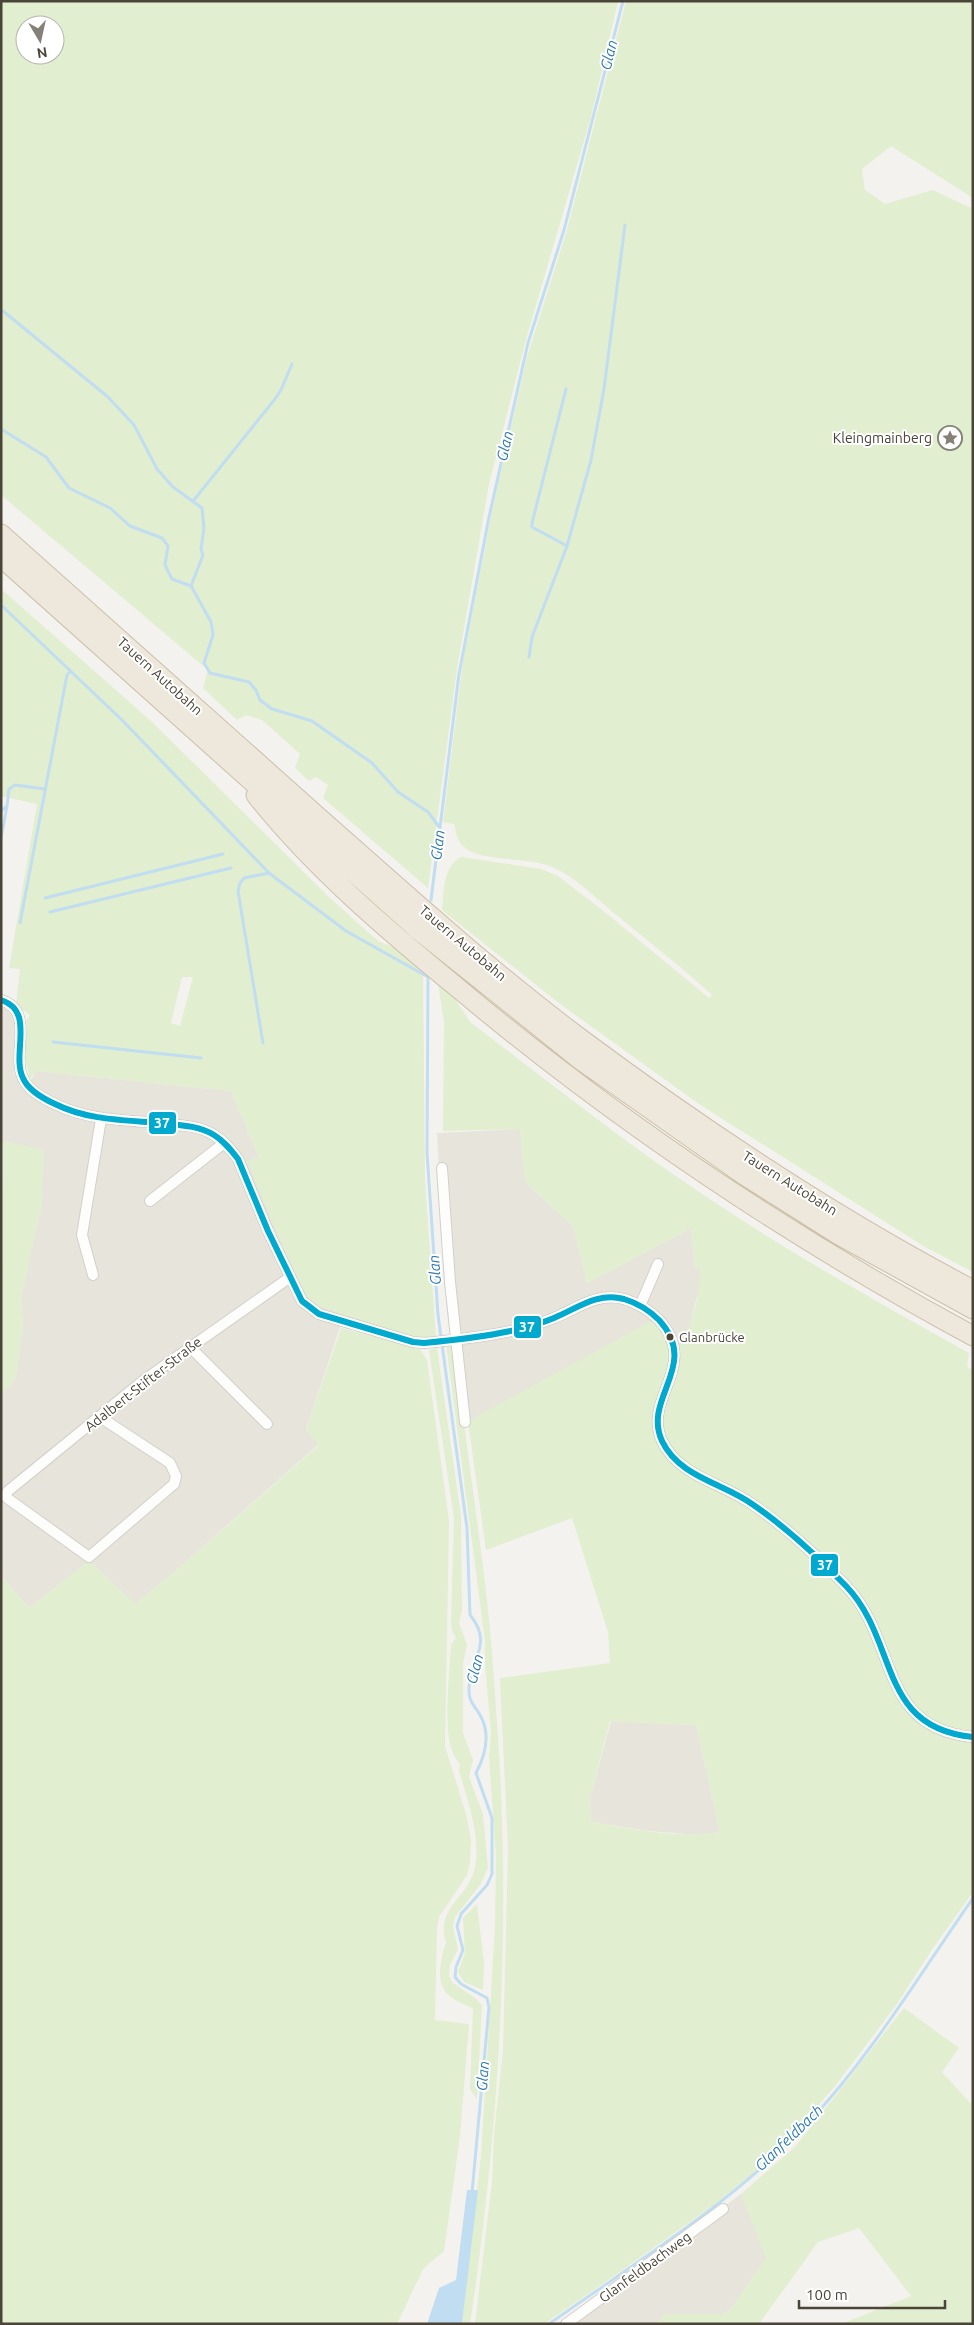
<svg xmlns="http://www.w3.org/2000/svg" width="974" height="2325" font-family="Ubuntu,sans-serif">
<style>
.residential{fill:#e7e4dc}
.green{fill:#e1eecf;fill-rule:evenodd}
.water{fill:#c0ddf1}
.lines{fill:none;stroke-linecap:round;stroke-linejoin:round}
.stream{stroke:#c0ddf1;stroke-width:3}
.minor-casing{stroke:#d2d0cb;stroke-width:12}
.motorway-casing{stroke:#ccbfa9;stroke-width:21}
.minor{stroke:#fdfdfc;stroke-width:10}
.motorway{stroke:#ede8db;stroke-width:19}
.bus-1-casing{stroke:#fff;stroke-width:10}
.bus-1{stroke:#00a9ce;stroke-width:6}
.bus-dot{fill:#4b4439;stroke:#fff;stroke-width:2}
.labels{text-anchor:middle;stroke-width:4;stroke-linejoin:round;paint-order:stroke}
.bus-label{font-size:13px;fill:#4b4439;stroke:#fff;text-anchor:start}
.poi-label{font-size:14px;fill:#4b4439;stroke:#fff;text-anchor:end}
.street-label{font-size:14px;fill:#4b4439;stroke:#fff}
.water-label{font-size:15px;font-style:italic;fill:#2e7ab2;stroke:#fff}
.line-badge{stroke:#fff;stroke-width:2}
.badge-label{font-size:14px;text-anchor:middle;font-weight:bold;fill:#fff}
</style>
<rect width="100%" height="100%" fill="#f4f2ee"/>
<path class="residential" d="M1 1007 6 1009 15 1017 17 1027 14 1074 31 1080 36 1071 231 1091 259 1157 247 1162 314 1304 344 1315 306 1430 319 1444 172 1574 135 1604 89 1561 29 1608 1 1576V1394L15 1380 23 1328 21 1297 42 1202 3 1142 1 1159Z
M520 1129 525 1179 529 1186 573 1226 587 1283 691 1228 695 1268 700 1267V1284L689 1329 681 1345 468 1421 444 1257 437 1133Z
M611 1721 696 1725 720 1832 697 1835 648 1831 591 1822 590 1798Z
M741 2194 767 2258 730 2310 722 2314H666L656 2324H562Z"/>
<path class="green" d="M1 1H618L591 117 527 336 489 484 457 669 428 888 323 798 328 785 316 777 309 781 295 768 300 754 262 720 246 715 237 720 203 688 208 670 1 495ZM25 25H55V55H25Z
M626 1H973V198L891 146 862 169 865 190 885 204 933 190 973 209V1272L925 1247 699 1104 560 1004 442 910C444 891 443 866 461 857L541 869 558 876 601 909 709 998 712 995C683 968 650 943 619 917 597 900 578 878 552 867 530 857 480 862 464 847 457 841 456 833 454 824L443 822 463 660 493 506 527 357 567 230Z
M1 589 150 720 330 898 378 941 399 950 423 970 425 1180 436 1338 427 1340 360 1322 314 1304 301 1290 247 1162 259 1157 231 1091 36 1071 30 1079 25 1058 27 1020 30 1015 16 1005 20 969 9 968 37 804 1 796ZM182 977H193L180 1026 171 1023Z
M438 983 455 999 470 1022C548 1081 624 1142 705 1196 790 1253 879 1303 969 1353L967 1367 973 1370V1892L933 1948 897 2004 836 2085 784 2144 752 2174 719 2201 617 2274 544 2324H475L492 2182 494 2134 503 2051 508 1849 500 1678 610 1663 608 1632 572 1518 486 1550 468 1421 653 1320 662 1329 671 1349 681 1345C693 1321 700 1295 700 1267L695 1268 691 1228 587 1283 573 1226 529 1186 525 1179 520 1129 443 1131 444 1022ZM610 1721 696 1725 720 1832C677 1839 633 1829 591 1822L590 1798Z
M3 1141 44 1150 42 1202 21 1297 23 1328 15 1380 1 1394Z
M341 1328 420 1349 427 1360 449 1521 445 1746 466 1814 471 1839 470 1863 467 1875 439 1917 437 1927 435 2020 469 2024 460 2136 444 2251 423 2269 397 2324H1V1576L29 1608 89 1561 135 1604 172 1574 319 1445 306 1430Z
M455 1343C462 1416 473 1487 482 1559 490 1618 494 1677 498 1737 511 1931 499 2131 470 2324H462L481 2156 495 1927 496 1857 489 1757 491 1733 485 1664V1641L446 1344Z
M437 1348 461 1516 462 1610 459 1623 467 1645 463 1663V1733L473 1760 469 1777 483 1814 488 1868 480 1885 455 1917 453 1926 458 1949 450 1965 449 1976 453 1983 475 1998 482 2005 477 2099 470 2089 473 2009C468 2005 461 2004 455 2000 433 1987 440 1962 446 1942 435 1907 470 1897 475 1867 481 1834 467 1801 459 1770L460 1765C458 1761 456 1759 454 1755 442 1735 450 1669 451 1645L456 1638 452 1631 451 1622 454 1518 429 1350Z
M477 1904 484 1963 483 1990 464 1982 458 1972 465 1953 463 1918Z
M904 2008 959 2048 942 2072 973 2106V2324H841L911 2296 859 2228 818 2242 759 2324H656L665 2314H722L730 2310 766 2258 741 2194 796 2146Z"/>
<path class="water" d="M467 2190H478L462 2324H427L439 2288 456 2280Z"/>
<g class="lines">
<path class="stream" d="M3 311 108 397 134 425 157 469 173 487 202 508 204 528 201 549 203 555 191 586 211 622 213 635 204 663 210 673 249 682 256 690 260 700 272 709 312 721 372 763 398 792 428 812 440 828
M566 389 532 523V527L567 546
M1 429 46 457 69 488 110 508 130 526 162 538 168 546 165 565 172 579 191 586
M194 500 275 399 281 390 292 364
M1 605 122 720 269 873 346 931 428 977 427 1153 438 1315 467 1528 470 1615C495 1645 468 1660 469 1691 469 1702 475 1706 480 1715 491 1734 485 1756 476 1773L492 1818V1874L487 1885 461 1914 457 1926 463 1950 456 1967 455 1977 461 1984 487 1998 489 2007 472 2193
M529 657 532 637 567 546 591 460 604 389 625 225
M1 811 7 806 9 789 15 785 45 789
M1 838 7 806
M45 898 223 854
M431 900 459 674 489 517 528 343 564 230 623 1
M50 912 231 868
M20 923 67 675 70 672
M53 1042 201 1058
M263 1043 238 891 240 883 244 878 269 873
M549 2324C638 2261 732 2203 807 2124 871 2056 920 1974 973 1898"/>
<defs>
<path id="minor" d="M1 1000C36 1011 11 1054 23 1078 28 1090 44 1099 55 1104 87 1120 123 1120 159 1123 177 1125 198 1125 214 1135 224 1141 231 1150 238 1159L268 1231 302 1301 319 1314 413 1342 424 1343C455 1340 485 1337 515 1330 528 1327 542 1323 554 1318 578 1308 597 1292 624 1299 637 1303 650 1311 659 1320 701 1366 642 1397 662 1441 679 1477 723 1483 752 1504 783 1525 819 1558 846 1586 899 1641 877 1728 973 1737
M442 1168 450 1282 465 1422
M150 1201 224 1143
M93 1275 82 1235 101 1119
M640 1306 658 1264
M189 1346 267 1424
M100 1417 170 1463 176 1476 174 1484 89 1557 7 1498 6 1495 8 1491 144 1380 289 1278
M566 2324 723 2209"/>
<path id="motorway" d="M1 534C106 628 211 721 316 815 403 892 489 970 581 1039 706 1132 835 1218 973 1290
M1 557 416 928 582 1061 744 1175 839 1235 973 1309
M256 795C314 868 387 930 459 989 620 1124 788 1236 973 1336"/>
</defs>
<use href="#minor" class="minor-casing"/>
<use href="#motorway" class="motorway-casing"/>
<use href="#minor" class="minor"/>
<use href="#motorway" class="motorway"/>
<defs>
<path id="bus-1" d="M1 1000C36 1011 11 1054 23 1078 28 1090 44 1099 55 1104 87 1120 123 1120 159 1123 177 1125 198 1125 214 1135 224 1141 231 1150 238 1159L268 1231 302 1301 319 1314 413 1342 424 1343C455 1340 485 1337 515 1330 528 1327 542 1323 554 1318 578 1308 597 1292 624 1299 637 1303 650 1311 659 1320 701 1366 642 1397 662 1441 679 1477 723 1483 752 1504 783 1525 819 1558 846 1586 899 1641 877 1728 973 1737"/>
</defs>
<use href="#bus-1" class="bus-1-casing"/>
<use href="#bus-1" class="bus-1"/>
</g>
<defs>
<symbol id="sight-ring" viewBox="-11 -11 22 22"><circle r="9.5" fill="#fff" stroke="#868178" stroke-width="1.5"/><path d="M0-6L1.8-2.2L6-1.7L2.9 1.2L3.7 5.4L0 3.3L-3.7 5.4L-2.9 1.2L-6-1.7L-1.8-2.2Z" fill="#868178"/></symbol>
</defs>
<g fill-rule="evenodd">
<use href="#sight-ring" x="936" y="424" width="28" height="28"/>
</g>
<circle class="bus-dot" cx="670" cy="1337" r="4.5"/>
<g class="labels">
<g class="bus-label">
<text x="679" y="1342">Glanbrücke</text>
</g>
<g class="poi-label">
<text x="932" y="443">Kleingmainberg</text>
</g>
<g class="street-label">
<text transform="translate(160 676) rotate(42)" y="5">Tauern Autobahn</text>
<text transform="translate(463 943) rotate(40)" y="5">Tauern Autobahn</text>
<text transform="translate(790 1183) rotate(32)" y="5">Tauern Autobahn</text>
<text transform="translate(143 1384) rotate(-38)" y="5">Adalbert-Stifter-Straße</text>
<text transform="translate(645 2267) rotate(-36)" y="5">Glanfeldbachweg</text>
</g>
<g class="water-label">
<text transform="translate(609 55) rotate(-76)" y="5">Glan</text>
<text transform="translate(505 446) rotate(-77)" y="5">Glan</text>
<text transform="translate(438 845) rotate(-83)" y="5">Glan</text>
<text transform="translate(435 1270) rotate(-94)" y="5">Glan</text>
<text transform="translate(475 1669) rotate(-75)" y="5">Glan</text>
<text transform="translate(483 2076) rotate(-85)" y="5">Glan</text>
<text transform="translate(789 2138) rotate(-44)" y="5">Glanfeldbach</text>
</g>
</g>
<g class="line-badge">
<rect x="148" y="1111" width="29" height="24" rx="5" fill="#00a9ce"/>
<rect x="513" y="1315" width="29" height="24" rx="5" fill="#00a9ce"/>
<rect x="810" y="1553" width="29" height="24" rx="5" fill="#00a9ce"/>
</g>
<g class="badge-label">
<text x="162" y="1128">37</text>
<text x="527" y="1332">37</text>
<text x="825" y="1570">37</text>
</g>
<rect width="974" height="2325" fill="none" stroke="#4b4439" stroke-width="5"/>
<g transform="translate(40 40) rotate(171)"><circle r="24" fill="#ffffff" stroke="#b7b4b0"/>
<path d="M0-4L9 19L0 12L-9 19Z" fill="#868178"/>
<text y="-8" font-size="14" font-weight="bold" text-anchor="middle" fill="#4b4439">N</text>
</g>
<path d="M799 2300v8h146v-8" fill="none" stroke="#4b4439" stroke-width="2.5"/>
<text x="806" y="2300" font-size="15" fill="#4b4439" stroke="#ffffff" stroke-width="4" paint-order="stroke">100 m</text>
</svg>
